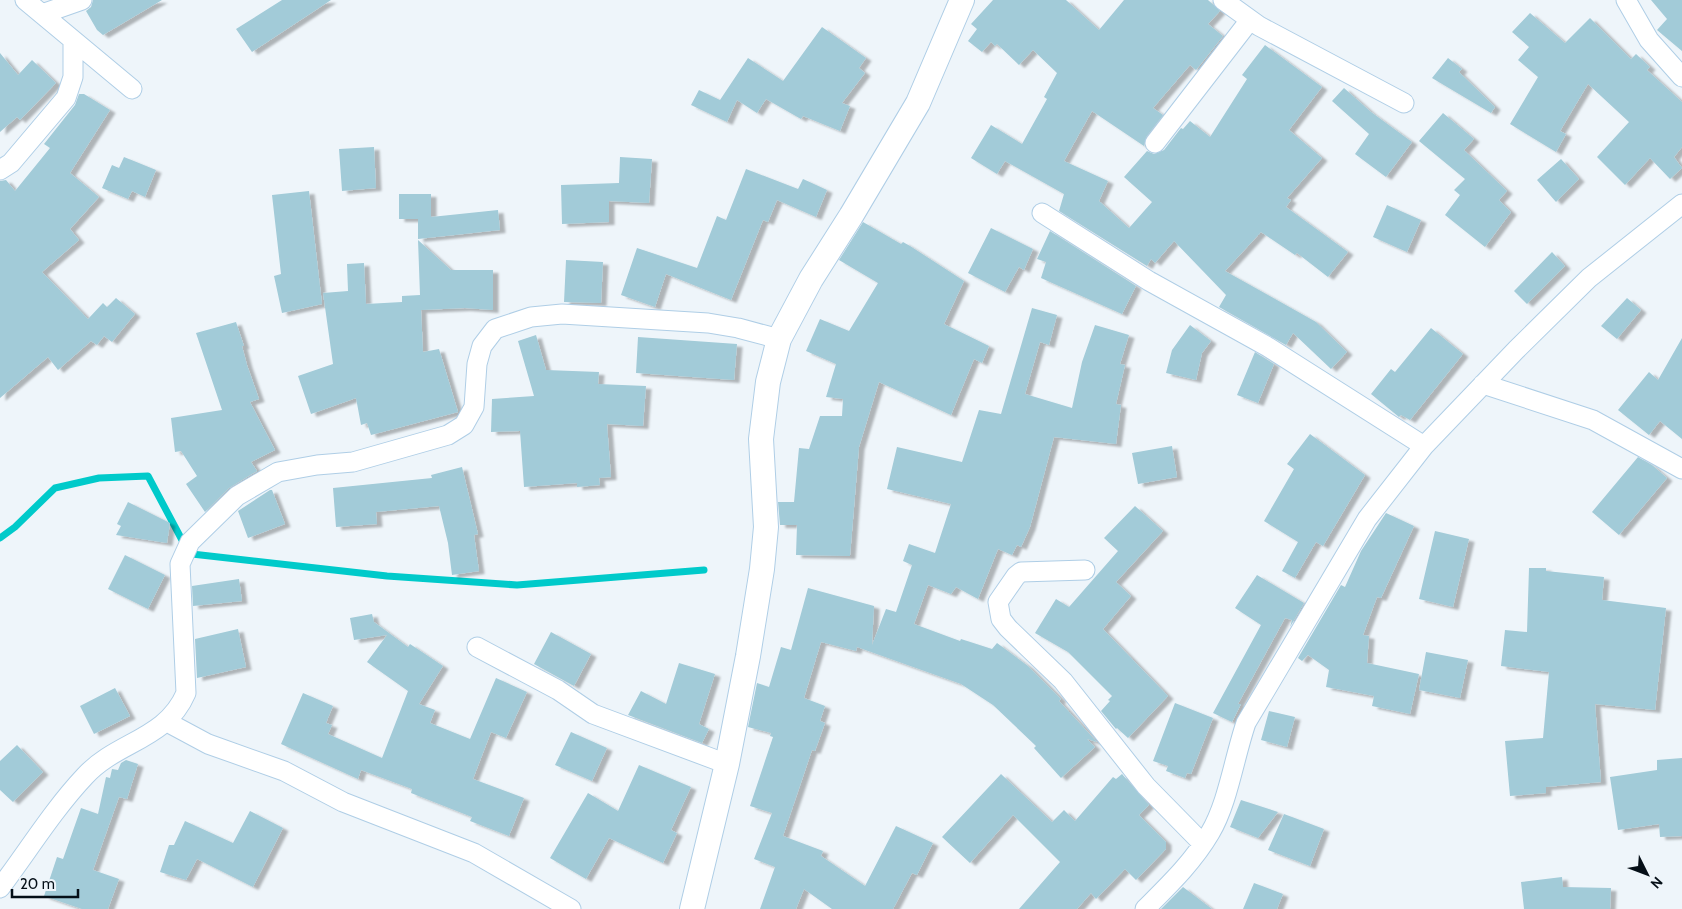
<svg xmlns="http://www.w3.org/2000/svg" width="1682" height="909" font-family="Cabin,sans-serif">
<style>
.lines{fill:none;stroke-linecap:round;stroke-linejoin:round}
.stream{stroke:#00caca;stroke-width:7}
.building{fill:#a2cbd8;filter:url(#shadow)}
.minor-casing{stroke:#afcee6;stroke-width:21}
.tertiary-casing{stroke:#afcee6;stroke-width:26}
.minor{stroke:#fff;stroke-width:19}
.tertiary{stroke:#fff;stroke-width:24}
</style>
<defs>
<filter id="shadow"><feDropShadow dx="5.5" dy="3" stdDeviation="1" flood-color="#0004"/></filter>
</defs>
<rect width="100%" height="100%" fill="#eef5fa"/>
<g class="lines">
<path class="stream" d="M0 538 15 527 55 488 99 478 148 476 182 540
M192 554 387 576 517 585 704 570"/>
</g>
<path class="building" d="M93 0H162L103 35 97 30 86 11 91 7Z
M282 0H331L252 52 236 29Z
M993 0H1066L1099 30 1124 0H1208L1220 11 1208 24 1223 36 1196 70 1190 65 1153 108 1163 115 1146 137 1144 146 1092 111 1064 161 1108 181 1099 201 1129 228 1152 202 1124 177 1147 151 1154 154 1164 150 1181 128 1183 129 1190 121 1210 137 1247 79 1242 75 1265 45 1322 87 1289 130 1322 158 1287 198 1291 200 1286 207 1348 252 1328 277 1297 253 1295 255 1261 232 1225 271 1316 322 1347 352 1331 369 1293 333 1286 345 1219 307 1226 295 1174 241 1155 263 1151 259 1147 266 1059 211 1064 194 1005 161 997 174 971 158 991 125 1022 144 1047 99 1044 97 1057 73 1033 50 1019 65 997 44 995 46 991 42 982 52 968 41 977 29 971 24Z
M1651 0H1682V51L1657 30 1667 19Z
M1530 13 1565 43 1590 18 1631 59 1636 54 1650 67 1647 70 1682 102V147L1674 157 1682 168 1670 179 1650 158 1625 185 1597 157 1629 122 1588 84 1560 131 1566 134 1556 152 1510 124 1538 77 1518 60 1529 47 1512 32Z
M822 27 866 58 859 68 865 73 842 103 850 106 840 131 803 116 801 119 766 99 757 113 737 100 727 122 691 105 699 90 720 100 748 58 783 81Z
M0 53 18 75 32 60 56 83 20 120 17 117 0 132Z
M1448 58 1462 69 1459 72 1495 107 1491 113 1432 78Z
M1344 88 1371 112 1412 142 1386 177 1355 154 1369 134 1332 101Z
M79 94H84L110 110 70 173 99 197 70 229 79 240 42 272 88 319 103 303 107 307 116 298 135 314 112 342 104 336 97 345 91 341 58 370 48 357 0 398V181L6 180 15 191 50 148 44 144 75 105Z
M1443 113 1474 139 1464 150 1507 191 1499 200 1511 212 1485 247 1445 215 1460 195 1454 190 1465 179 1419 141Z
M374 147 376 188 342 191 339 149Z
M124 157 156 170 145 197 132 191 128 199 102 188 112 165 119 168Z
M620 157 652 159 649 203 609 201V222L562 224 561 185 619 183Z
M1561 159 1579 179 1556 202 1537 180Z
M746 169 798 189 803 179 827 190 816 217 777 200 768 222 763 220 731 300 666 274 655 307 621 295 637 248 697 268 717 216 726 220Z
M309 191 322 304 282 313 274 276 281 274 272 195Z
M399 194H431V217L498 210 500 230 418 239V219H399Z
M1387 205 1421 220 1407 252 1373 237Z
M863 222 901 244 903 242 910 246 964 281 944 324 989 346 982 363 974 359 951 415 879 382 859 447 850 556 796 555 797 525H780L778 502H794L799 448 809 449 820 416H842L843 399 826 397 836 364 806 351 820 319 849 331 878 283 839 260Z
M991 228 1033 249 1024 270 1019 267 1005 292 968 273Z
M1050 231 1136 286 1122 314 1041 278 1046 262 1037 259Z
M418 240 451 270H493V310L465 308 421 310 423 352 439 349 458 412 371 435 367 423 361 425 356 398 311 414 298 376 333 364 323 293 348 291 347 264 364 263 366 304 402 302V296L420 295Z
M1552 252 1565 266 1527 304 1514 291Z
M566 260 603 262 601 303 564 302Z
M1627 298 1641 310 1617 339 1601 326Z
M1032 308 1057 315 1049 345 1040 342 1025 394 1072 408 1082 362 1095 325 1129 335 1120 364 1125 365 1116 404 1121 405 1116 444 1054 437 1030 527 1021 547 1017 545 1012 555 998 549 978 599 956 587 951 594 928 585 914 624 960 641 961 639 992 649 997 643 1028 666 1061 699 1059 701 1097 742 1087 739 1095 747 1061 778 1034 748 1036 746 993 705 961 684 857 647 856 651 821 642 804 698 825 706 820 721 825 723 815 751 812 750 783 836 823 851 821 856 865 886 896 826 933 843 917 875 912 873 893 909H832L804 889 796 909H760L775 867 754 859 772 813 750 806 773 737 770 736 771 733 748 727 757 683 769 687 781 647 791 650 808 588 874 606 872 645 886 609 896 612 912 565 903 561 909 544 935 553 951 504 887 489 897 447 962 462 979 410 1001 414Z
M236 322 244 346H242L247 365 259 399 250 402 275 450 251 462 257 471 229 488 205 512 186 484 197 476 181 451 175 452 171 418 222 410 196 333Z
M1190 325 1211 341 1202 353 1196 380 1166 373 1172 350Z
M1431 328 1463 354 1410 420 1401 415 1399 417 1371 394 1391 369 1395 372Z
M536 335 546 370 599 372 598 384 646 386 643 426 607 424 611 477 599 478 600 485 577 487V483L524 487 520 431 491 432 492 399 534 396 518 341Z
M638 337 737 344 734 380 636 373Z
M1682 338V439L1660 421 1649 435 1618 410 1649 372 1658 380Z
M1255 352 1274 364 1258 403 1237 395Z
M1310 434 1365 475 1323 546 1316 542 1295 578 1282 571 1298 542 1264 521 1294 469 1287 464Z
M1172 446 1177 477 1138 484 1132 453Z
M1638 457 1652 465 1667 478 1619 535 1592 512Z
M462 467 478 534 474 535 479 571 452 575 448 543 439 506 376 512 377 524 336 527 333 488 432 478 431 475Z
M270 490H272L285 524 248 538 238 511Z
M128 502 170 523 167 543 116 535 121 526 117 524Z
M1135 506 1163 531 1116 582 1131 596 1103 629 1168 696 1128 738 1117 728 1116 729 1101 711 1110 701 1108 700 1112 696 1068 652 1035 633 1056 599 1069 607 1118 551 1104 538Z
M1386 513 1414 526 1381 598 1377 597 1363 635 1369 636 1367 663 1419 674 1410 714 1372 706 1374 696 1326 687 1329 670 1308 655 1302 661 1298 658 1341 585 1345 587 1361 551Z
M1435 531 1469 539 1453 607 1419 599Z
M125 555 165 575 148 609 108 589Z
M1529 568H1546V571L1604 577 1602 600 1666 608 1655 710 1595 704 1601 782 1546 787V793L1510 796 1505 741 1543 738 1549 672 1501 666 1505 630 1527 632Z
M1257 575 1304 603 1290 627 1292 620 1285 618 1238 704H1241L1232 722 1213 713 1261 625 1235 608Z
M239 579 242 601 193 606 192 586Z
M372 614 374 622 408 647 410 644 443 666 419 704 435 710 430 723 470 739 496 678 527 692 506 738 491 732 473 779 524 798 509 836 470 821 472 817 411 793 412 789 361 770 358 779 281 744 303 693 333 706 326 723 332 725 328 734 382 758 408 691 367 662 387 635 354 640 350 618Z
M238 629 246 667 197 678 195 639Z
M551 632 591 654 574 686 534 664Z
M1426 652 1468 660 1460 698 1419 690Z
M679 663 715 674 699 724 709 729 702 743 628 715 641 691 666 704Z
M115 688 130 716 94 734 80 706Z
M1175 703 1213 718 1191 774 1187 773 1185 778 1166 771 1168 766 1153 761Z
M1269 711 1295 717 1287 747 1261 740Z
M571 732 607 748 592 781 555 765Z
M17 745 43 772 13 802 0 790V761Z
M1682 758V836L1660 837 1659 824 1618 830 1610 777 1657 770V760Z
M126 760 138 764 127 799 119 797 93 870 119 879 108 909H82L44 896 57 857 63 859 81 808 98 814 106 777 110 778 112 769 118 770 121 763Z
M639 765 691 787 671 830 677 833 663 863 609 838 586 879 550 858 588 793 618 811Z
M1001 774 1052 822 1064 810 1075 821 1113 777 1116 779 1122 774 1149 805 1139 815 1166 842V849L1136 880 1125 869 1096 899 1091 893 1077 909H1019L1060 862 1013 815 970 863 942 837Z
M1241 800 1278 812 1258 838 1230 827Z
M250 811 283 828 253 887 197 859 186 880 160 872 169 845H174L185 821 233 843Z
M1284 814 1324 829 1310 866 1268 850Z
M1562 877 1563 887 1611 888 1610 909H1524L1521 882Z
M1254 883 1283 894 1277 909H1243Z
M1183 887 1212 909H1161Z"/>
<g class="lines">
<defs>
<path id="minor" d="M25 0 132 89
M1223 0 1259 26 1404 103
M1626 0 1649 40 1682 77
M42 14 82 0
M1155 143 1250 20
M0 170 11 163 66 98 73 77V40
M1042 213 1149 281 1268 347 1424 446
M1483 384 1593 420 1682 469
M1085 570 1021 572 1016 576 998 602 1001 619 1008 628 1063 681 1146 786 1203 844
M477 647 558 690 593 714 727 764
M167 722 208 744 284 771 343 802 474 853 571 909
M0 888C28 851 53 810 85 776 117 741 166 740 186 693L180 564 190 542 237 496 278 472 317 465 353 462 448 435 464 425 474 407 477 364 482 346 495 329 531 317 562 314 708 323 738 328 779 339
M1145 909C1169 885 1193 862 1210 833 1228 803 1234 758 1246 723L1367 519 1424 446 1516 350 1589 278 1682 204"/>
<path id="tertiary" d="M692 909 727 764 748 656 762 569 766 527 761 439 768 382 779 339 811 279 851 216 918 103 962 0"/>
</defs>
<use href="#minor" class="minor-casing"/>
<use href="#tertiary" class="tertiary-casing"/>
<use href="#minor" class="minor"/>
<use href="#tertiary" class="tertiary"/>
</g>
<g transform="translate(1647 874) rotate(132)" stroke="#eef5fa" stroke-width="4" paint-order="stroke">
<path d="M0-4L9 19L0 12L-9 19Z" fill="#050f17"/>
<text y="-8" font-size="14" font-weight="bold" text-anchor="middle" fill="#050f17">N</text>
</g>
<path d="M12 889v8h66v-8" fill="none" stroke="#050f17" stroke-width="2.5"/>
<text x="20" y="889" font-size="15" fill="#050f17" stroke="#eef5fa" stroke-width="4" paint-order="stroke">20 m</text>
</svg>
